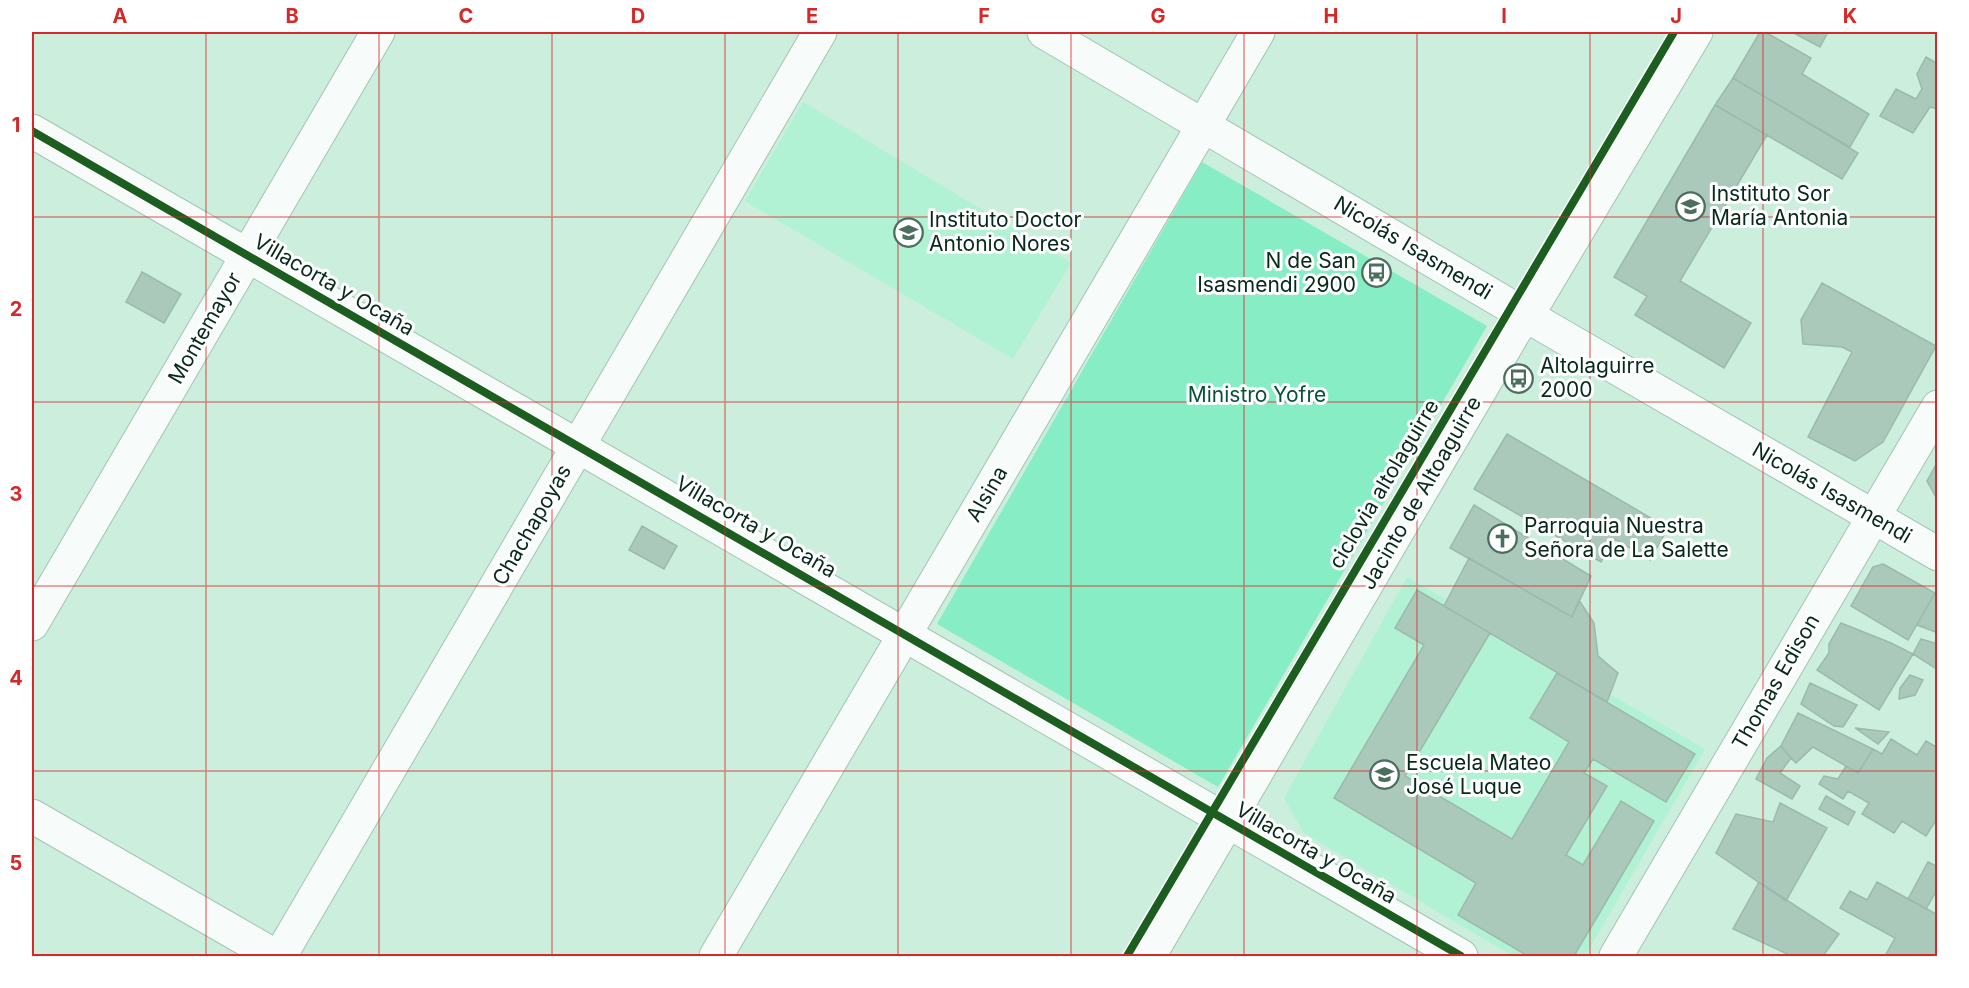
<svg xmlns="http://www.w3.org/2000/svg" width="1969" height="988" font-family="Inter,sans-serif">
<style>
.built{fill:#b1f2d4}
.green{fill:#87edc4}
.building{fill:#aac9ba;stroke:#9bbaac;stroke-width:1.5}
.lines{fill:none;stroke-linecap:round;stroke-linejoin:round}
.minor-casing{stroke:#a4c3b4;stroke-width:35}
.minor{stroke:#f7fcfa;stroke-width:33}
.cycleway-casing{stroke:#fff;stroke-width:11}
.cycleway{stroke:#1b5e20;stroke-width:8}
.grid{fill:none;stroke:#d62828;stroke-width:1.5;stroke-opacity:0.55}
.labels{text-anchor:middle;stroke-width:6;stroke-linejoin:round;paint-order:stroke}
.poi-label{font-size:21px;fill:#06291b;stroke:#fff;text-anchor:start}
.street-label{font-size:21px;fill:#06291b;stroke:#fff}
.park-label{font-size:21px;fill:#095239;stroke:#fff}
.neatline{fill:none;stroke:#d62828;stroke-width:2}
.grid-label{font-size:20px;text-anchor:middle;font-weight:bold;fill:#d62828}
</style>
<rect width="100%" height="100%" fill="#cbeedd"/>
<path class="built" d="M803 102 1071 263 1013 359 745 201Z
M1407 577 1705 749 1585 956H1513L1304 833 1284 798Z"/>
<path class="green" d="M1202 162 1487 326 1218 787 937 624Z"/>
<path class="building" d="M1760 32H1765L1811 58 1802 74 1869 114 1850 147 1733 78Z
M1792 32H1828L1820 47Z
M1926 57 1938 64V109L1930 107 1913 133 1880 116 1896 89 1916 99 1922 89 1917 74Z
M1733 78 1858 153 1842 179 1715 105Z
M1715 105 1767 135 1680 281 1751 323 1724 368 1635 315 1647 296 1614 277Z
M142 272 181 294 164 323 126 302Z
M1822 283 1936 346 1883 442 1855 461 1808 437 1852 352 1842 347 1803 344 1801 320Z
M1507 434 1668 528 1650 560 1615 539 1601 562 1474 489Z
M1938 461V501L1927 481Z
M1474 505 1591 576 1572 617 1450 548Z
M642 526 677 546 664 569 629 550Z
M1469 558 1572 617 1579 600 1594 623 1598 656 1618 673 1607 702 1444 606Z
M1883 564 1935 593 1908 640 1851 606 1873 567Z
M1417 590 1490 633 1405 776 1512 839 1569 742 1530 718 1557 673 1695 754 1666 802 1593 759 1584 773 1607 786 1566 855 1583 865 1621 801 1654 821 1574 956H1528L1458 915 1476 883 1334 798 1424 645 1395 628Z
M1935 593 1938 596V633L1917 625Z
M1841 623 1891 643 1913 654 1879 710 1817 670 1829 653V644Z
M1921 639 1938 644V670L1913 654Z
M1910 675 1923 680 1915 695 1899 699 1900 688Z
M1810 683 1857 705 1843 727 1834 726 1801 704Z
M1798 713 1873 749 1858 773 1813 747 1796 763 1791 758 1781 746Z
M1855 728 1889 732 1878 744Z
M1891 739 1917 755 1926 741 1938 748V817L1926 836 1902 821 1894 833 1862 814 1869 803 1848 791 1843 799 1819 784 1824 776 1838 779 1846 766 1858 773 1873 749 1882 754Z
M1781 746 1791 758 1780 773 1800 786 1792 799 1756 779 1767 758Z
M1826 796 1855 812 1848 825 1819 809Z
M1780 803 1827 828 1786 901 1716 853 1736 814 1773 822Z
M1928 862 1938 867V888L1926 909 1908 899Z
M1759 882 1839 934 1823 956H1792L1733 929Z
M1877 882 1938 915V956H1891L1886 954 1895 938 1840 908 1850 891 1867 900Z"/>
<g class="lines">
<defs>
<path id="minor" d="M1044 32 1510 306 1938 554
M32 131 1461 956
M32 624 378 32
M32 816 275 956
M280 956 820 32
M716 956 1258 32
M1149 956 1514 332 1535 302 1696 32
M1616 956 1938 407"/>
</defs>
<use href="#minor" class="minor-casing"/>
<use href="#minor" class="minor"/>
<defs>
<path id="cycleway" d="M32 131 1461 956
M1127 956 1674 32"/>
</defs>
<use href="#cycleway" class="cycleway-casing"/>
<use href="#cycleway" class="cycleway"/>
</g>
<path class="grid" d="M206 32V956M379 32V956M552 32V956M725 32V956M898 32V956M1071 32V956M1244 32V956M1417 32V956M1590 32V956M1763 32V956M32 217H1938M32 402H1938M32 586H1938M32 771H1938"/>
<defs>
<symbol id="school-ring" viewBox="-11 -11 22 22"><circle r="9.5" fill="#fff" stroke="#4b6e5f" stroke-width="1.5"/><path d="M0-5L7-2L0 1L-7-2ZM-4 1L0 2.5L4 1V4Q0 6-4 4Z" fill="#4b6e5f"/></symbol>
<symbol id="bus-ring" viewBox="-11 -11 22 22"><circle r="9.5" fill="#fff" stroke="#4b6e5f" stroke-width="1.5"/><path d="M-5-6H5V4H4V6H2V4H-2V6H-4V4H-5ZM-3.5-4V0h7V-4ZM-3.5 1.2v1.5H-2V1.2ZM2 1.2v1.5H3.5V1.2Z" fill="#4b6e5f"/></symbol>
<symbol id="church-ring" viewBox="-11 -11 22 22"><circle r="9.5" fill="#fff" stroke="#4b6e5f" stroke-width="1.5"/><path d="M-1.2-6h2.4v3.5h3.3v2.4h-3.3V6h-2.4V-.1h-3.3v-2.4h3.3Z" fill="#4b6e5f"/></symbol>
</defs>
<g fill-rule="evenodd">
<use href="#school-ring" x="1674" y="190" width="33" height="33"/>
<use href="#school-ring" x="892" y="216" width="33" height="33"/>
<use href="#bus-ring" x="1360" y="256" width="33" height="33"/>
<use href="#bus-ring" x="1502" y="362" width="33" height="33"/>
<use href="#church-ring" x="1486" y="522" width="33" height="33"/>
<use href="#school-ring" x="1368" y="758" width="33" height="33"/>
</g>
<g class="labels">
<g class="poi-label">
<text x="1711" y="201">Instituto Sor<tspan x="1711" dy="24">María Antonia</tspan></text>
<text x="929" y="227">Instituto Doctor<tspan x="929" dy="24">Antonio Nores</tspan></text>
<text x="1356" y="268" text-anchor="end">N de San<tspan x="1356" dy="24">Isasmendi 2900</tspan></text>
<text x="1540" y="373">Altolaguirre<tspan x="1540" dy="24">2000</tspan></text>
<text x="1524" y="533">Parroquia Nuestra<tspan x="1524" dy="24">Señora de La Salette</tspan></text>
<text x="1406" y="770">Escuela Mateo<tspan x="1406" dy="24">José Luque</tspan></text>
</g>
<g class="street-label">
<text transform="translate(1413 248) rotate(31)" y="7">Nicolás Isasmendi</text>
<text transform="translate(334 285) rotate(30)" y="7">Villacorta y Ocaña</text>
<text transform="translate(205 328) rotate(-60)" y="7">Montemayor</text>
<text transform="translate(1384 484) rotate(-59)" y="7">ciclovia altolaguirre</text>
<text transform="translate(1421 493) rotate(-60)" y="7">Jacinto de Altoaguirre</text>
<text transform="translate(1832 493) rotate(30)" y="7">Nicolás Isasmendi</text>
<text transform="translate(987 494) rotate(-60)" y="7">Alsina</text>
<text transform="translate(532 525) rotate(-60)" y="7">Chachapoyas</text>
<text transform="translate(756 527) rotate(30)" y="7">Villacorta y Ocaña</text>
<text transform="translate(1776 682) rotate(-60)" y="7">Thomas Edison</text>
<text transform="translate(1316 853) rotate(30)" y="7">Villacorta y Ocaña</text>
</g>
<g class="park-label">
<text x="1257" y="402">Ministro Yofre</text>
</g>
</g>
<rect width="1969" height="988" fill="none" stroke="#ffffff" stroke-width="66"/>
<rect x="33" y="33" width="1903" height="922" class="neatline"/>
<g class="grid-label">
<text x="120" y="23">A</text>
<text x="292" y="23">B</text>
<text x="466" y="23">C</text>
<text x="638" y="23">D</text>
<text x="812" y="23">E</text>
<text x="984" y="23">F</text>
<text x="1158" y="23">G</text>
<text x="1331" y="23">H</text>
<text x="1504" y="23">I</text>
<text x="1676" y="23">J</text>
<text x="1850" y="23">K</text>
<text x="16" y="132">1</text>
<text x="16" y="316">2</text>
<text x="16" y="501">3</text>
<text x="16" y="685">4</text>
<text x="16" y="870">5</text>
</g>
</svg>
